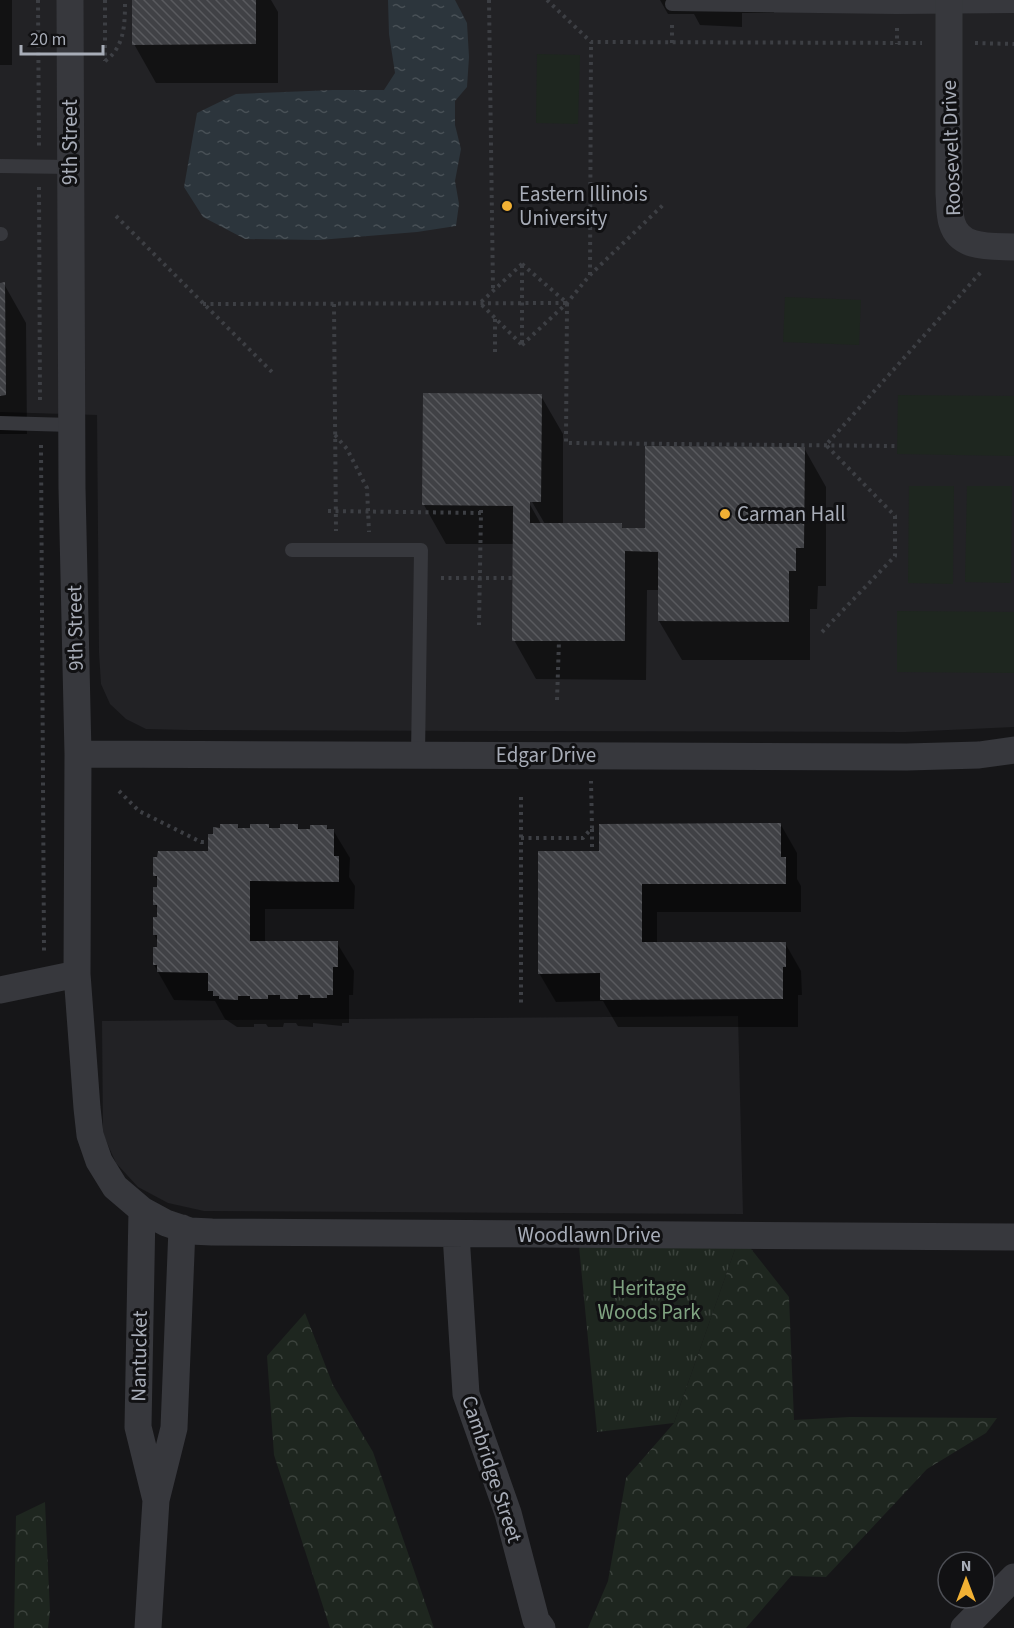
<svg xmlns="http://www.w3.org/2000/svg" width="1014" height="1628" font-family="'Source Sans 3',sans-serif">
<style>
.built{fill:#222225}
.grass{fill:url(#grass-tufts)}
.forest{fill:url(#forest-crowns)}
.garden{fill:#1e261f}
.water{fill:url(#water-ripples)}
.shadow{fill:#0007;fill-rule:evenodd}
.building{fill:url(#building-back-hatch)}
.lines{fill:none;stroke-linecap:round;stroke-linejoin:round}
.path{stroke:#3d3f44;stroke-width:4;stroke-dasharray:3 4.5;stroke-linecap:butt}
.lane{stroke:#37383d;stroke-width:14}
.street{stroke:#37383d;stroke-width:27}
.poi-dot{fill:#f2b134;stroke:#111113;stroke-width:2}
.labels{text-anchor:middle;stroke-width:6;stroke-linejoin:round;paint-order:stroke}
.street-label{font-size:21px;fill:#a8adb8;stroke:#111113}
.poi-label{font-size:21px;fill:#a8adb8;stroke:#111113;text-anchor:start}
.park-label{font-size:21px;fill:#7fa381;stroke:#111113}
</style>
<defs>
<pattern id="grass-tufts" width="24" height="20" patternUnits="userSpaceOnUse" patternTransform="scale(1.5)"><rect width="24" height="20" fill="#1e261f"/><path d="M3 7l-1-3M5 7V3M7 7l1-3M15 17l-1-3M17 17v-4M19 17l1-3" fill="none" stroke="#3c433d"/></pattern>
<pattern id="forest-crowns" width="20" height="18" patternUnits="userSpaceOnUse" patternTransform="scale(1.5)"><rect width="20" height="18" fill="#1e261f"/><path d="M2 6a3 3 0 1 1 6 0M12 15a3 3 0 1 1 6 0" fill="none" stroke="#3c433d"/></pattern>
<pattern id="water-ripples" width="26" height="14" patternUnits="userSpaceOnUse" patternTransform="scale(1.5)"><rect width="26" height="14" fill="#2c353c"/><path d="M2 4q2-2 4 0t4 0M15 11q2-2 4 0t4 0" fill="none" stroke="#485056"/></pattern>
<pattern id="building-back-hatch" width="6" height="6" patternUnits="userSpaceOnUse" patternTransform="scale(1.5)"><rect width="6" height="6" fill="#404145"/><path d="M-1 5l2 2M0 0l6 6M5-1l2 2" fill="none" stroke="#595a5e"/></pattern>
</defs>
<rect width="100%" height="100%" fill="#161618"/>
<path class="built" d="M0 0H1014V727L905 732 188 730 146 729 126 719 110 704 101 684 99 653 97 415 0 412Z
M738 1016 743 1214 204 1211 168 1203 138 1187 116 1163 103 1134 102 1021Z"/>
<path class="grass" d="M740 1235 674 1423 597 1432 578 1236Z"/>
<path class="forest" d="M740 1235 789 1297 794 1420 850 1417 997 1418 986 1433 927 1469 826 1577 791 1576 746 1628H588L608 1581 626 1478 674 1423Z
M305 1313 333 1385 373 1452 434 1628H330L274 1455 267 1356Z
M45 1502 50 1612 48 1628H14L16 1516Z"/>
<path class="garden" d="M537 54 580 55 578 124 536 123Z
M785 297 861 300 859 345 783 342Z
M898 395 1014 396V456L897 454Z
M909 486H954L953 584 908 583Z
M967 486H1012L1011 583 965 582Z
M897 611 1014 612V673L897 672Z"/>
<path class="water" d="M388 0H455L467 23 469 57 467 87 455 101V125L461 149 455 181 459 204 456 226 417 232 319 240 245 239 203 217 184 187 197 113 236 94 333 90H384L395 73 389 34Z"/>
<path class="shadow" d="M0 0H12V65H0Z
M134 0H271L278 12V83H156L134 44Z
M660 0H774V13H742V27L700 25 694 14H668Z
M0 284H4L26 323 27 434H0Z
M541 396 563 434V524L621 525 623 529H646L804 448 826 487V586H818L817 609H810V660H682L659 621 660 590H647L646 680 536 679 514 640V544H446L424 505ZM528 495 545 524H541L525 496Z
M781 825 797 853V879L801 886V912H657V944L785 943 801 971 802 995H798V1027H618L603 1001 556 1002 539 973 601 852Z
M238 826 240 829H252L268 826 270 830 297 826 300 830H311L326 826 329 830H333L350 858 349 877 355 886 354 909H265V942L337 943 354 971 353 995H349V1023H342V1026L313 1023V1027L298 1026 296 1023H284L283 1027H268L266 1024H254V1027H237L225 1019 215 1001 174 1000 154 965 158 948V942L154 934 159 919V912L155 905 158 882 155 876 210 853Z"/>
<path class="building" d="M132 0H256V44L132 45Z
M5 282 6 395 0 396V283Z
M423 393 542 394 541 502H530V523H622V528H645V446L805 447 804 548H796V571H789V622L658 621V552L625 551V641H512L513 506 422 505Z
M781 823V857H786V884H642V942H786V967H783V999L600 1000V973L538 974V851H599V824Z
M220 824H238V828H250V824H269V828H280V824H298V829H310V825H327V829H334V856H339V882L250 881V941H338V967H333V995H327V998H310V995H298V999H280V995H268V999H250V996H238V1000L219 999V996H213V991H208V973L157 972V965H153V947H157V935H153V917H157V905H153V887H157V876H153V857H157L158 851H208V834H213V827L220 828Z"/>
<g class="lines">
<path class="path" d="M38 0 39 146
M105 0V61
M489 0 493 289
M547 0 591 42 922 43
M672 25V43
M897 28V44
M975 43 1014 44
M105 61C125 47 125 23 125 0
M39 187 40 404
M116 216 275 375
M522 264 567 303 566 443 897 446
M522 264 480 303 522 345
M522 265V345
M590 275 591 42
M203 304 566 303
M334 304 336 531
M495 319V354
M522 345 567 303 590 275 664 204
M335 435 347 449 367 488 369 532
M41 445 44 952
M328 511 481 513 479 625
M481 513V505
M441 578H512
M822 632 895 556V516L826 445 981 272
M557 700 559 641
M119 791 139 811 201 842H208
M521 797V1005
M592 829V851
M521 838H583L592 828 591 781"/>
<path class="lane" d="M672 4 897 7 1014 6
M0 166 70 167
M0 234H1
M0 423 72 425
M292 550H421L418 755"/>
<path class="street" d="M70 0 72 488 78 754 77 974 87 1108 90 1135 99 1161 115 1187 142 1210 166 1223 190 1231 212 1232 1014 1237
M949 0V194C950 203 949 214 952 223 960 250 992 246 1014 247
M78 754 907 757 979 755 1014 750
M0 990 77 974
M142 1210 138 1427 156 1500 174 1428 182 1228
M456 1234 466 1394 508 1513 536 1620 542 1628
M148 1628 156 1500
M964 1628 1014 1577"/>
</g>
<g class="poi-dot">
<circle cx="507" cy="206" r="6"/>
<circle cx="725" cy="514" r="6"/>
</g>
<g class="labels">
<g class="street-label">
<text transform="translate(70 142) rotate(-90)" y="7">9th Street</text>
<text transform="translate(951 148) rotate(-92)" y="7">Roosevelt Drive</text>
<text transform="translate(75 628) rotate(-91)" y="7">9th Street</text>
<text x="546" y="762">Edgar Drive</text>
<text x="589" y="1242">Woodlawn Drive</text>
<text transform="translate(139 1356) rotate(-89)" y="7">Nantucket</text>
<text transform="translate(492 1469) rotate(72)" y="7">Cambridge Street</text>
</g>
<g class="poi-label">
<text x="519" y="201">Eastern Illinois<tspan x="519" dy="24">University</tspan></text>
<text x="737" y="521">Carman Hall</text>
</g>
<g class="park-label">
<text x="649" y="1295">Heritage<tspan x="649" dy="24">Woods Park</tspan></text>
</g>
</g>
<g transform="translate(966 1580)"><circle r="28" fill="#111113" stroke="#4d4f55" stroke-width="1.5"/>
<path d="M0-4.5L10 22L0 15L-10 22Z" fill="#f2b134"/>
<text y="-9" font-size="16" font-weight="bold" text-anchor="middle" fill="#a8adb8">N</text>
</g>
<path d="M21 45v9h82v-9" fill="none" stroke="#a8adb8" stroke-width="3"/>
<text x="30" y="45" font-size="18" fill="#a8adb8" stroke="#111113" stroke-width="4.5" paint-order="stroke">20 m</text>
</svg>
